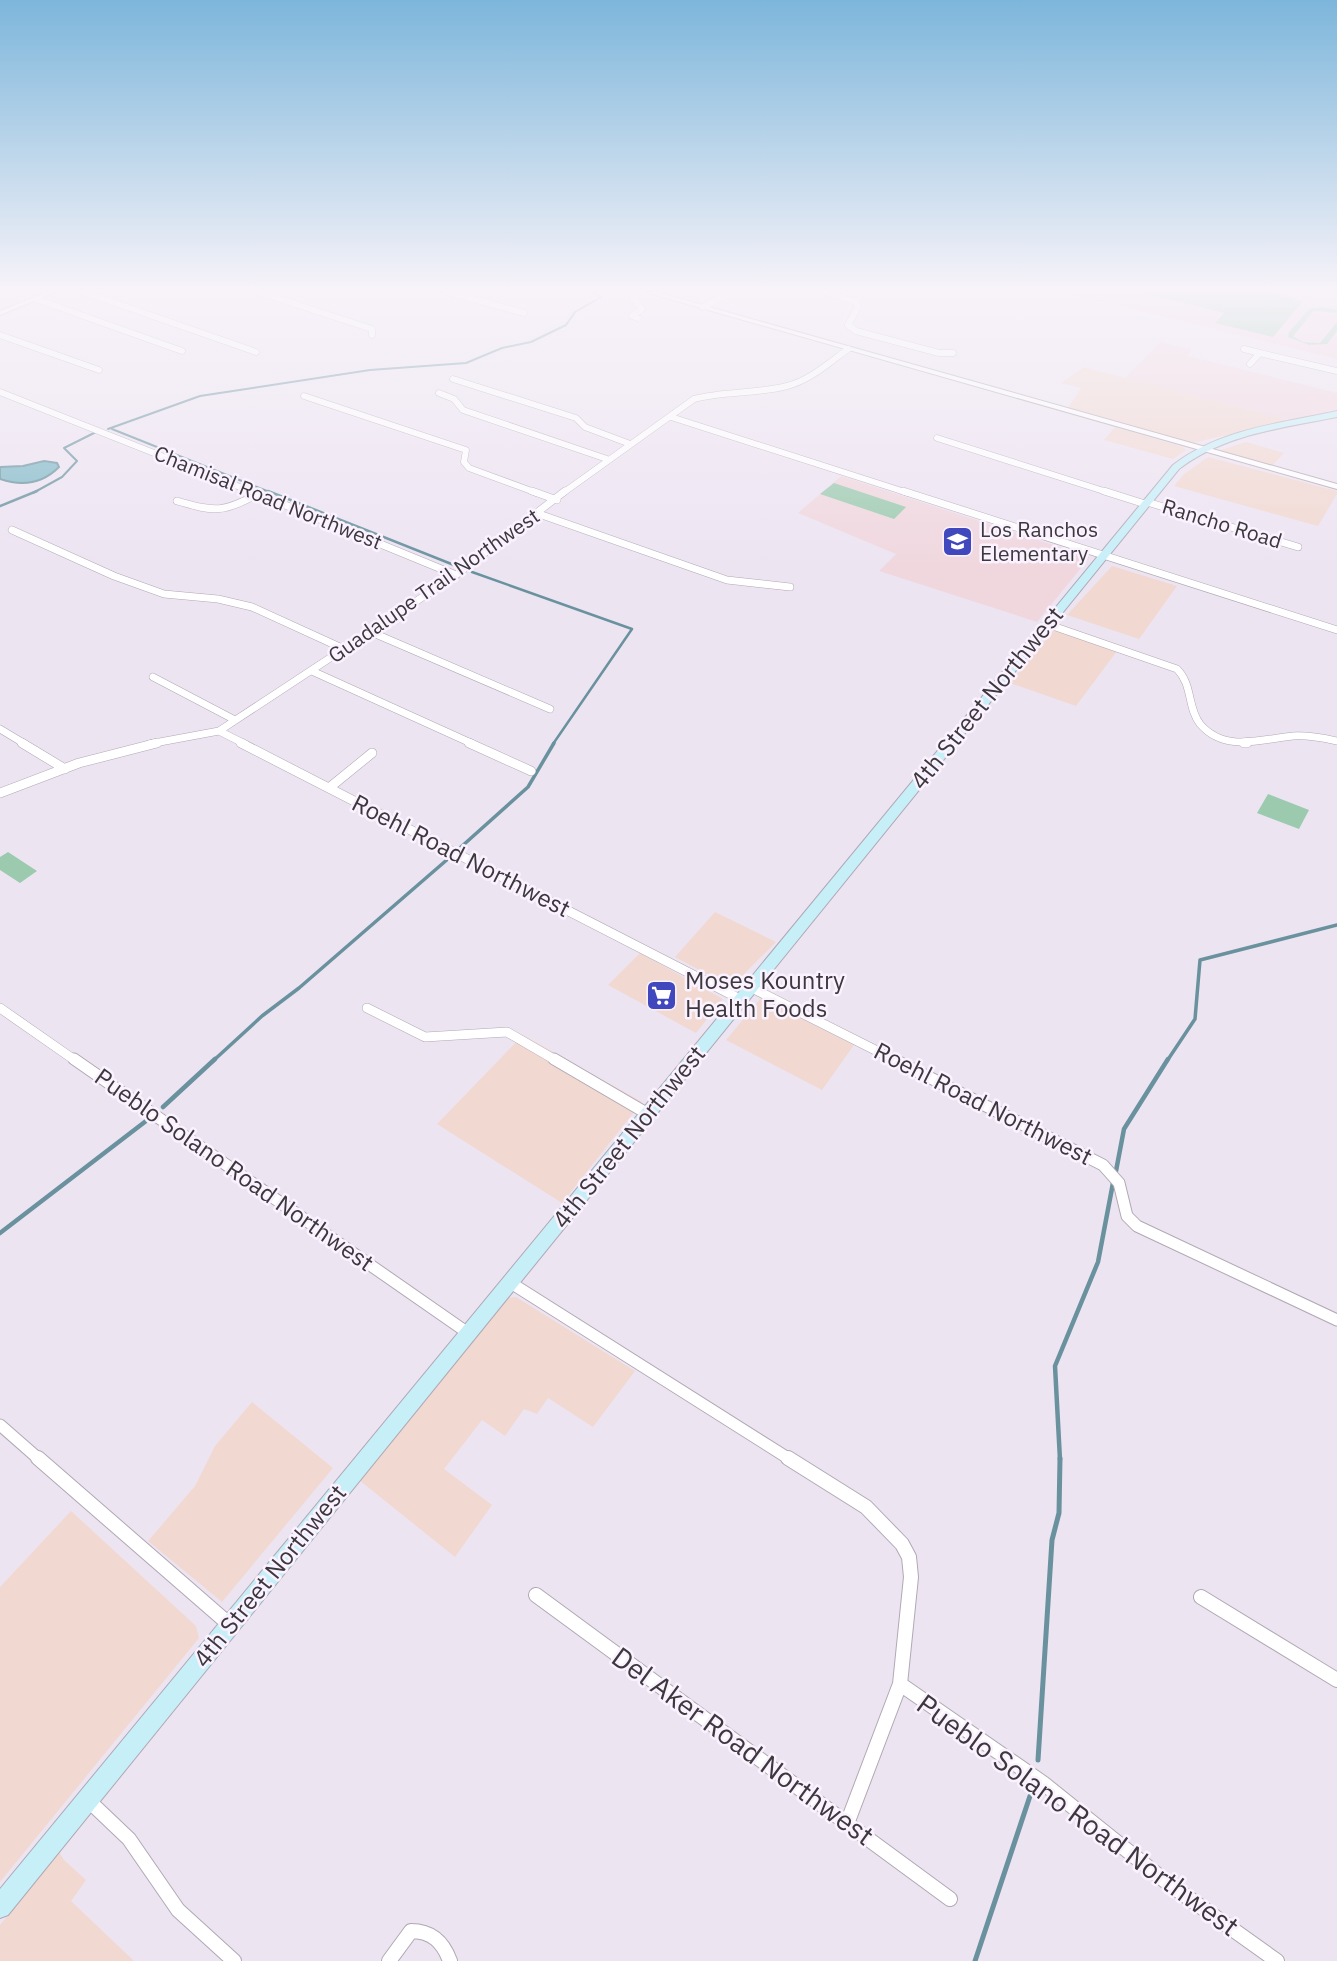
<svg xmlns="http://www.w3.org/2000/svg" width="1337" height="1961" font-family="'IBM Plex Sans',sans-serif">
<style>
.commercial{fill:#f1d8d1}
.education{fill:#f0d7de}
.green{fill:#9bcaaf}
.water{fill:#7eb9c7;stroke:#6a929e;stroke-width:2}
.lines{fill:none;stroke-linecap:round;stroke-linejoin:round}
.stream-far4{stroke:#6a929e;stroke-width:2}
.stream-far3{stroke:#6a929e;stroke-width:2.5}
.stream-far2{stroke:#6a929e;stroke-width:3.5}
.stream-far1{stroke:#6a929e;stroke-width:4.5}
.stream{stroke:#6a929e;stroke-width:5}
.minor-far4-casing{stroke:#b0a8b4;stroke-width:7}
.minor-far3-casing{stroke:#b0a8b4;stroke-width:8}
.minor-far2-casing{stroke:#b0a8b4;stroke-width:10}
.minor-far1-casing{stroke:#b0a8b4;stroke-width:13}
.minor-casing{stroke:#b0a8b4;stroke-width:16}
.tertiary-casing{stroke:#b0a8b4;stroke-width:2}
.secondary-casing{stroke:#b0a8b4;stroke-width:2}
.minor-far4{stroke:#fff;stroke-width:6}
.minor-far3{stroke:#fff;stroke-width:7}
.minor-far2{stroke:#fff;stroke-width:9}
.minor-far1{stroke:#fff;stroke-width:11}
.minor{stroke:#fff;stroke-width:14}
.tertiary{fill:#fff;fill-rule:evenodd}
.secondary{fill:#c7eff8;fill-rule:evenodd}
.labels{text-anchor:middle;stroke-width:5;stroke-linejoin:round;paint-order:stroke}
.far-street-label{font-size:21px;fill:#3c383d;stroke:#fbf2ff}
.far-poi-label{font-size:21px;fill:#3c383d;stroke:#fbf2ff;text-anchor:start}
.street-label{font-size:24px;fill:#3c383d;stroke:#fbf2ff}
.poi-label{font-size:24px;fill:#3c383d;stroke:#fbf2ff;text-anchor:start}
.near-street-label{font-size:28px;fill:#3c383d;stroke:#fbf2ff}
</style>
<rect width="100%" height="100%" fill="#ede4f2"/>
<path class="commercial" d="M1084 367 1288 420 1189 444 1068 408 1081 388 1061 383Z
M1115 427 1183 447 1186 450 1173 459 1104 440Z
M1246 442 1284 453 1272 466 1218 451Z
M1208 457 1337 491V494L1318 526 1174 486 1184 474Z
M1112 566 1177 586 1139 639 1067 615Z
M1054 630 1117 651 1076 706 1010 683Z
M715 912 776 942 731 987 675 957Z
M640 953 723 999 696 1033 608 985Z
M761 998 854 1045 822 1090 726 1040Z
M523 1035 642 1102 562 1203 437 1124Z
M516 1297 635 1371 593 1427 548 1398 537 1414 524 1409 505 1436 482 1420 444 1469 492 1505 455 1557 359 1480 465 1348 509 1298Z
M252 1402 333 1468 222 1602 148 1541 195 1486 215 1446Z
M71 1511 196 1626 199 1638 0 1882V1587Z
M59 1852 64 1860 86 1880 71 1901 134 1961H0V1925Z"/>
<path class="education" d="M1061 292H1276L1337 307V359Z
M1161 342 1191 349 1188 356 1337 393V409L1288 420 1125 378Z
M841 476 1090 557 1037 622 879 571 896 554 798 513Z"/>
<path class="green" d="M1148 292H1266L1303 301 1273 337 1215 323 1224 313 1147 294Z
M1321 307 1337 310V313L1314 311 1293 336 1303 342 1320 343 1337 322V331L1327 344 1309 345 1288 337 1289 332 1309 309Z
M834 483 906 507 894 519 820 494Z
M1268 794 1309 810 1299 829 1257 813Z
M8 852 37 871 20 883 0 870V857Z"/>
<path class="water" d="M44 461 57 463 59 467C42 484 23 487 0 479V467L23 466Z"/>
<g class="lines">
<path class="stream-far4" d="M108 429 200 396 370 370 466 363 502 348 531 342 566 325 575 312 601 297 592 292
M112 429 272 493
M33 493 62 477 77 461 64 448 96 432"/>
<path class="stream-far3" d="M268 491 459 567
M0 506 37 491
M472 572 632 629 553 744"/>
<path class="stream-far2" d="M461 847 528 787 554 743
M213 1061 262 1016 299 988 449 858
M1167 1061 1195 1019 1200 960 1337 925"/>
<path class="stream-far1" d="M163 1107 215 1059
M1116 1171 1124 1129 1168 1059
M0 1233 146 1121
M1060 1460 1055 1366 1098 1262 1113 1183"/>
<path class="stream" d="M1038 1760 1052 1540 1059 1513 1060 1458
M975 1961 1030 1796"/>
<defs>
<path id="minor-far4" d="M84 292 256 352
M258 292 372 329V335
M447 292 524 313
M825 292 856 302 858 307 848 325 856 331 939 353H953
M36 299 182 351
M703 307 731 292
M638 318 632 316 642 309 633 298 640 292
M0 335 99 370
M1244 349 1260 353
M1250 364 1260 353 1337 371
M453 379 576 418 585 427 630 444
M0 392 255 493
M439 393 454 399 463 410 607 459
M304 396 466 450 464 462 469 468 537 493
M671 417 908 493
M937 438 1110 493
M563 493 694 399C724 391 757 394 787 386 809 381 830 362 848 349"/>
<path id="minor-far3" d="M251 491 456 575
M532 491 557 500
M903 491 1337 630
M1104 491 1145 504
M177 501C215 512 224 513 259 493
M1147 502 1298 547
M539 514 727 580 790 587
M12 530 114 576 164 594 218 599 252 607 344 649
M1047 624 1177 669C1193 685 1187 707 1200 724 1225 753 1261 739 1293 736 1308 735 1323 738 1337 741
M371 632 550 709
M312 671 473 744
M153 677 235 720
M0 729 25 744
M219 731 245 744
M149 744 219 731 456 575 565 491"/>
<path id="minor-far2" d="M22 743 65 769
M241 743 740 999
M469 743 531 771
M1244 743H1247
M329 788 372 753
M0 793 79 763 157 743
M750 987 897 1061
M0 1008 76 1061
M367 1008 425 1037 507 1032 557 1061"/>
<path id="minor-far1" d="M74 1059 468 1333
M554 1059 648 1114
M893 1059 1103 1165 1119 1183 1127 1216 1137 1226 1337 1320
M511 1283 791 1460
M0 1425 40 1460"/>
<path id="minor" d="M38 1458 230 1625
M788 1458 866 1507 902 1544 909 1557 911 1577 900 1684 848 1821
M536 1595 950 1899
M1201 1597 1337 1680
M900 1684 1043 1783 1169 1884 1277 1961
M88 1800 129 1839 178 1910 234 1961
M389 1961 411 1931C432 1931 443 1942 450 1961"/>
<path id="tertiary" d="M47 292H56L0 315V311Z
M645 292H656L1337 484V489Z"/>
<path id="secondary" d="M1337 411V417C1283 428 1224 434 1179 469L8 1915 0 1918V1889L1173 465C1220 429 1281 423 1337 411Z"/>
</defs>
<use href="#minor-far4" class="minor-far4-casing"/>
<use href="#minor-far3" class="minor-far3-casing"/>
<use href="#minor-far2" class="minor-far2-casing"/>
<use href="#minor-far1" class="minor-far1-casing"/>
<use href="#minor" class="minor-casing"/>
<use href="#tertiary" class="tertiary-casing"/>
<use href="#secondary" class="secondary-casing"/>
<use href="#minor-far4" class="minor-far4"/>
<use href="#minor-far3" class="minor-far3"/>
<use href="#minor-far2" class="minor-far2"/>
<use href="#minor-far1" class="minor-far1"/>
<use href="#minor" class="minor"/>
<use href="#tertiary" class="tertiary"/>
<use href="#secondary" class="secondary"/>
</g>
<linearGradient id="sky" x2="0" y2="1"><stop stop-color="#7db6db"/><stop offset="0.51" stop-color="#f7f3f9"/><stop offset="1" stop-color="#f7f3f9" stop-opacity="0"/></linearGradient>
<rect width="1337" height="567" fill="url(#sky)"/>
<defs>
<symbol id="school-square" viewBox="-11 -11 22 22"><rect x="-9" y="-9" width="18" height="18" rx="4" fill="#4147bc" stroke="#fbf2ff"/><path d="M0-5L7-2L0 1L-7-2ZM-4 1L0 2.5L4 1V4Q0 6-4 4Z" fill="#fff"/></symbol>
<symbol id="supermarket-square" viewBox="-11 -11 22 22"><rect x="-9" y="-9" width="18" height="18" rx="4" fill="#4147bc" stroke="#fbf2ff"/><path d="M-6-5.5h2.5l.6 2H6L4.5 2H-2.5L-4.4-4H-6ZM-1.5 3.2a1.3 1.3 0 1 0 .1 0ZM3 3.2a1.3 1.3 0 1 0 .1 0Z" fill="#fff"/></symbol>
</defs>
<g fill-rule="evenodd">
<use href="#school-square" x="940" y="524" width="35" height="35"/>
<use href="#supermarket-square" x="644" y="978" width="35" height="35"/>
</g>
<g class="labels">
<g class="far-street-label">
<text transform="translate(268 498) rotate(22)" y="7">Chamisal Road Northwest</text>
<text transform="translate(1222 524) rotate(17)" y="7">Rancho Road</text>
<text transform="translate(434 586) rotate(-35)" y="7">Guadalupe Trail Northwest</text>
</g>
<g class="far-poi-label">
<text x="980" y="537">Los Ranchos<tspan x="980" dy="24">Elementary</tspan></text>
</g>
<g class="street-label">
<text transform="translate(987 698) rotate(-51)" y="8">4th Street Northwest</text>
<text transform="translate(461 856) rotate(27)" y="8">Roehl Road Northwest</text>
<text transform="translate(983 1104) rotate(27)" y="8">Roehl Road Northwest</text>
<text transform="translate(629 1137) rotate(-51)" y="8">4th Street Northwest</text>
<text transform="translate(234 1170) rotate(35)" y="8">Pueblo Solano Road Northwest</text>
<text transform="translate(270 1576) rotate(-51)" y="8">4th Street Northwest</text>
</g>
<g class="poi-label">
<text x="685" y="989">Moses Kountry<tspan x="685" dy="28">Health Foods</tspan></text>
</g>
<g class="near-street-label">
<text transform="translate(743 1746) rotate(36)" y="10">Del Aker Road Northwest</text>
<text transform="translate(1078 1815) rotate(36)" y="10">Pueblo Solano Road Northwest</text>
</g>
</g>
</svg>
